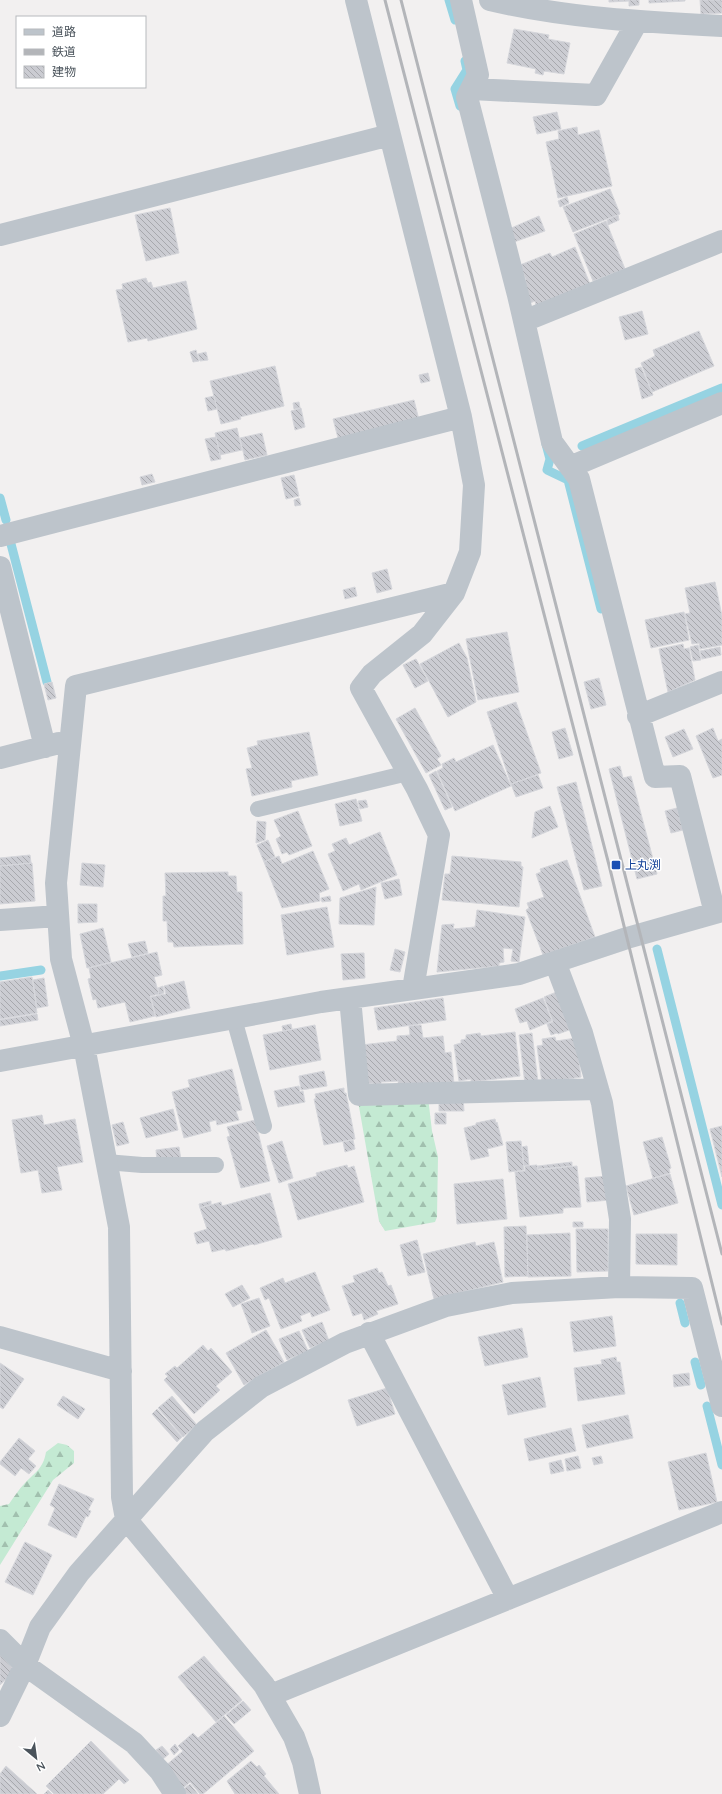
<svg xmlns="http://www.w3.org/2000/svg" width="722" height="1794" font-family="Quicksand,'Noto Sans JP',sans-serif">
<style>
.forest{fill:url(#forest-firs)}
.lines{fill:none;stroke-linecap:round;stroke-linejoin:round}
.stream{stroke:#96d3e2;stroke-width:9}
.building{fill:url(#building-back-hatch);stroke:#d5d6db}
.lane{stroke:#bdc4cb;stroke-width:16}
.street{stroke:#bdc4cb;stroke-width:22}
.rail{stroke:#b3b5b9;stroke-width:3}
.transit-dot{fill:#1a4fb4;stroke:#fff;stroke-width:1.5}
.labels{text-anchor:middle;stroke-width:3;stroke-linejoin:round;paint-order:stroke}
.transit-label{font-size:12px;fill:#164399;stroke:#fff;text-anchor:start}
</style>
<defs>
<pattern id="forest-firs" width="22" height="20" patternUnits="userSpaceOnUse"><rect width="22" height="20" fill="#c4ead3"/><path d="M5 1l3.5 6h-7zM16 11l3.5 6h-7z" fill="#a1c0ae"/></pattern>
<pattern id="building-back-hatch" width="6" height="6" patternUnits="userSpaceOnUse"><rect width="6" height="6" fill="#cbccd2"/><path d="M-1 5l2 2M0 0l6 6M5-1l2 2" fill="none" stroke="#a7a8ad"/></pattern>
</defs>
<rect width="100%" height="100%" fill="#f2f0f0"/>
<path class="forest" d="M428 1097 432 1131 438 1157 437 1217 435 1222 385 1231 379 1221 358 1101Z
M58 1443 67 1445 74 1451V1463L53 1480 0 1565V1506L9 1504C14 1497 19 1489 25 1483 36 1471 43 1469 46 1452Z"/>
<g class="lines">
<path class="stream" d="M449 0 455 20
M460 106 455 89 467 70 465 61
M546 444 550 459 547 470 568 480 601 609
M582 446 722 388
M0 498 6 520
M11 544 47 682
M657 949 722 1205
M0 976 41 970
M680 1303 685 1323
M695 1362 701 1385
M707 1406 722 1465"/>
</g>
<path class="building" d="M609 0H639V5L629 6V1L609 2Z
M649 0H685V1L649 3Z
M700 0H722V13L701 14Z
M514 29 549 35 548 39 570 43 564 74 544 71 543 75 535 73 536 69 507 63Z
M557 112 561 129 537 134 533 117Z
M577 127 578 135 599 130 612 186 558 198 546 142 559 139 558 131Z
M610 189 620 214 573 232 563 207Z
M567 197 569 203 560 207 558 201Z
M170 208 179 253 146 261 135 215Z
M618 215 619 220 608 225 607 220Z
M539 216 545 231 514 242 509 229Z
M606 221 625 269 593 281 574 234Z
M575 247 590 284 536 305 535 301 530 303 522 282 526 280 520 265 550 253 552 257Z
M146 278 148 283 151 282 153 288 186 281 197 329 148 341 147 338 128 342 116 290 123 289 122 284Z
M642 311 648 334 625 340 619 317Z
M699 331 714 366 652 392 641 363 655 356 653 350Z
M196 350 199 361 193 362 190 352Z
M206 352 208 360 200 361 198 354Z
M275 366 284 406 240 417 241 419 221 424 210 381Z
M641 367 653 395 642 399 635 369Z
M428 373 430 381 421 383 419 375Z
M214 396 217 409 208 411 205 398Z
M414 400 419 420 338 438 333 419Z
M299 402 300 408 294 409 293 403Z
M301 408 305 427 295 430 291 411Z
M237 428 242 450 220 455 215 433Z
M262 433 267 455 245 460 240 438Z
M216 437 221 459 211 461 205 439Z
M152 474 155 482 142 485 140 477Z
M294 475 299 496 286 499 281 478Z
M299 498 301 505 295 506 294 500Z
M387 569 392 589 377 593 372 573Z
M715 582 722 616V645L700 649 699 643 692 644 685 614 690 613 685 588Z
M355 587 357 596 345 599 343 590Z
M684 612 689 640 651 648 645 620Z
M507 632 519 692 478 700 466 639Z
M459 643 467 658 476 702 448 717 420 664Z
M683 644 684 649 689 648 695 680 668 692 659 649Z
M698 645 701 660 693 661 690 647Z
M720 647 721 655 702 659 700 651Z
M416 659 428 681 415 688 403 665Z
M599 678 606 705 591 709 584 682Z
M52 682 56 698 48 700 44 684Z
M516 702 541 773 511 784 487 712Z
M415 708 441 756 437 759 441 765 426 773 396 719Z
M565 728 573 755 559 759 552 732Z
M713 728 718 741 722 739V775L713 778 696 736Z
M684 729 693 749 673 757 665 737Z
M309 732 318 775 291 781 292 787 252 796 246 769 252 768 247 748 258 745 257 741Z
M493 745 511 786 455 811 437 771 443 768 442 764 454 758 456 762Z
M620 766 623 778 631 776 657 874 637 879 609 769Z
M436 771 452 807 445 810 429 775Z
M538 775 543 788 516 797 511 784Z
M576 782 602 886 584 890 557 787Z
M356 799 362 821 340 826 335 804Z
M366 800 368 807 360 809 358 801Z
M550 806 558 827 532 838 535 812Z
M677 808 683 830 671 833 665 811Z
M298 811 312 846 289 855 287 852 282 854 276 839 281 836 274 820Z
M257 821 266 822 265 840 256 843Z
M380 832 397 875 361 890 359 884 343 891 328 854 335 851 332 844 346 838 349 845Z
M268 840 275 857 264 862 257 845Z
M313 851 329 889 319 893 320 901 282 908 264 862 279 856 282 864Z
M30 855 31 863 0 866V858Z
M452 856 521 862V866L523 867 519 907 442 900 445 874H450Z
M567 860 595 937 543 955 526 910 529 908 527 903 544 897 536 874 541 872 540 869Z
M32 863 35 901 0 904V866Z
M82 863 105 865 103 887 80 885Z
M228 872V876H236L237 892H242L243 944 174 947 173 942H168L167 921H163V896H166L165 873Z
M399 879 402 895 385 899 381 883Z
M376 887 374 925 339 924 340 898Z
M330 896 331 901 322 902 321 898Z
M78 904H97V922L78 923Z
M327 907 334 947 287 955 281 915Z
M477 910 525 917 519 962 511 961 513 949 503 948 504 962 499 963V966L437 972 442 925 454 924 453 929 475 927Z
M103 928 111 962 87 968 80 934Z
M145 941 148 953 132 957 128 944Z
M395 949 405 952 400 972 390 970Z
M157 952 162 975 154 977 159 994 150 996 155 1016 130 1022 125 1002 98 1008 96 999 93 1000 88 979 91 978 89 968Z
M364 953 365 978 343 980 341 954Z
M32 977 37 1013 0 1019V982Z
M44 978 48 1006 37 1008 33 980Z
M184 981 190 1008 156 1017 151 997 166 994 164 986Z
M163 986 164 993 159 995 158 988Z
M559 991 572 1029 558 1034 557 1033 551 1035 547 1024 553 1022 544 997Z
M443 998 446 1020 378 1030 374 1008Z
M543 998 552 1021 530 1030 527 1021 520 1023 515 1009Z
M37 1014 38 1020 0 1026V1020Z
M291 1024 292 1029 283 1031 282 1026Z
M315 1025 321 1060 270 1070 263 1035Z
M421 1025 423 1038 443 1036 445 1053 451 1052 454 1084 399 1088 398 1081 381 1082V1086L373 1087V1083L365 1084 361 1045 397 1041V1036L410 1035 409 1026Z
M515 1032 520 1076 471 1082V1079L459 1081 454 1045 461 1043V1040L466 1039V1035L480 1033 481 1036Z
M532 1033 538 1082 525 1084 519 1035Z
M555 1037 556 1041 576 1038 581 1077 542 1083 537 1046 543 1045 542 1039Z
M232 1069 242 1110 236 1111 239 1120 217 1125 216 1120 209 1122 211 1131 184 1138 172 1092 190 1087 188 1080Z
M324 1071 327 1086 301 1090 299 1076Z
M299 1086 300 1092 303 1091 305 1102 278 1107 274 1091Z
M344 1088V1093H346L355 1139 324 1145 314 1099H316L315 1094Z
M439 1096H463L464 1111H439Z
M173 1109 178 1130 146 1138 140 1118Z
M435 1113H446V1124H435Z
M42 1115 44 1125 75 1119 83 1162 57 1167 62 1190 42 1193 38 1170 21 1173 12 1120Z
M495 1119 496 1123 497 1122 503 1145 487 1149 489 1156 471 1160 464 1128 476 1125V1123Z
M255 1120 270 1181 241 1188 227 1137 230 1136 227 1127Z
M123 1122 129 1143 117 1146 112 1125Z
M722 1126V1177L710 1129Z
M662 1137 671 1168 669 1169 670 1173 653 1178 643 1142Z
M353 1140 355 1149 345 1152 343 1142Z
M282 1141 293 1178 279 1183 267 1146Z
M521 1141 524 1170 509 1172 506 1142Z
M527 1146 529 1165 524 1166 522 1147Z
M179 1147 181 1160 157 1162 156 1150Z
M572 1162V1166L538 1169V1166Z
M347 1165 348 1168 354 1166 364 1202 298 1220 288 1184 317 1176 316 1173Z
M537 1165 538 1170 577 1166 581 1207 563 1208V1213L520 1217 515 1172 525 1171V1166Z
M670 1174 678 1203 634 1215 626 1186Z
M608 1176 610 1200 587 1202 585 1178Z
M503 1179 507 1219 457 1224 454 1184Z
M270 1193 282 1237 254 1245 253 1244 226 1251 225 1249 212 1252 209 1241 197 1244 194 1233 207 1229 200 1208 221 1202 222 1206Z
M211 1201V1204L200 1208 199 1204Z
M573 1222H583V1227H573Z
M526 1226 528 1276 505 1277 504 1227Z
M576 1229H608V1271L577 1272Z
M570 1233 571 1276 528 1277 527 1235Z
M636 1234H677V1265L636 1264Z
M417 1240 425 1272 408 1276 400 1245Z
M475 1242 476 1246 494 1242 503 1282 434 1299 423 1254Z
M377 1268 379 1273 382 1272 388 1286 391 1285 398 1304 376 1311 378 1314 364 1320 362 1313 353 1316 342 1286 355 1282 353 1276Z
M315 1272 330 1310 312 1317 310 1312 300 1316 302 1321 281 1329 269 1298 265 1300 260 1288 283 1278 285 1283Z
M242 1285 250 1298 233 1307 225 1294Z
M259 1298 270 1326 252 1333 241 1304Z
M612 1316 616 1346 574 1352 570 1322Z
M322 1322 329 1341 310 1348 302 1330Z
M522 1328 528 1357 485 1366 478 1337Z
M266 1330 284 1362 244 1385 226 1353Z
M299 1331 308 1351 287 1360 279 1339Z
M203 1345 208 1351 211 1348 232 1372 216 1386 220 1390 194 1414 164 1380 168 1376 165 1374 175 1366 177 1368Z
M616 1357 617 1362H620L625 1394 578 1401 574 1368 602 1364 601 1360Z
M0 1363 24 1379 3 1409 0 1407Z
M689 1373 690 1385 674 1387 673 1375Z
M540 1377 546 1407 508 1415 502 1385Z
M387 1388 395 1414 357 1426 348 1400Z
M63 1396 85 1409 78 1419 57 1405Z
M172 1396 197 1425 183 1437 158 1408Z
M157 1409 182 1437 177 1442 152 1414Z
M628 1415 633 1438 587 1448 582 1425Z
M571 1428 576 1451 529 1461 524 1439Z
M19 1438 35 1451 28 1459 36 1466 29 1474 21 1468 15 1476 0 1464V1462Z
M706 1453 717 1502 679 1510 668 1462Z
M578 1456 581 1468 567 1471 565 1459Z
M601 1456 603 1463 594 1465 592 1458Z
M561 1460 564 1471 551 1474 549 1463Z
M59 1484 94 1499 88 1510 91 1511 88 1517 86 1516 76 1538 48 1525 55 1508 50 1505Z
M25 1542 52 1555 33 1595 5 1582Z
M0 1655 15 1671 0 1685Z
M204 1656 242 1700 216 1722 178 1677Z
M243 1701 251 1710 234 1724 226 1715Z
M224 1716 254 1751 203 1794H200L190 1782 182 1789 164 1767 183 1751 178 1746 193 1733 198 1738Z
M91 1741 129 1780 124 1784 119 1779 103 1794H54L46 1786Z
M175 1744 179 1750 174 1755 170 1749Z
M162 1746 169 1754 163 1759 156 1750Z
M251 1761 257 1767 259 1765 266 1774 264 1776 279 1794H235L227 1781Z
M6 1766 37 1794H22L0 1774Z
M0 1775 21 1794H0Z
M190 1784 198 1794H184L181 1791Z
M48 1790 52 1794H44Z"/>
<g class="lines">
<path class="lane" d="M258 809 408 773
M234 1019 264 1126
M106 1162 142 1165H216"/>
<path class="street" d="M356 0 461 417 474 485 470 552 454 593 422 634 372 674 361 688 417 789 439 835 413 989
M461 0 478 75 467 97 518 295 552 442 579 479 655 777 680 776 715 913
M490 0C566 18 644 22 722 26
M471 89 596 95 637 22
M0 235 390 135
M524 321 722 241
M570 467 722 403
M0 536 461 417
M0 567 45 747
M638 716 722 682
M0 758 59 743
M0 920 58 916
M555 962 582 1033 602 1103 620 1219 619 1287
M350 998 359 1095 598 1089
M0 1061 321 1002 519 974 627 938 722 911
M369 1333 508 1599
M0 1337 121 1371
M0 1640 25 1665 134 1743 160 1771 175 1794
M271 1695 722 1512
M0 1716 25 1665 40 1627 79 1573 205 1431 261 1387 345 1343 446 1306 512 1293 619 1287 692 1288 722 1406
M310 1794 303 1762 294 1737 264 1685 126 1519 122 1497 119 1227 84 1046 61 959 56 883 76 686 454 593"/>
<path class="rail" d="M385 0 609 865 722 1324
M401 0 722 1254"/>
</g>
<rect class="transit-dot" x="611" y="860" width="10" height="10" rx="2"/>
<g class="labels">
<g class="transit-label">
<text x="625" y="869">上丸渕</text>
</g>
</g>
<rect x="16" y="16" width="130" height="72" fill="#ffffff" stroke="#b7babd"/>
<rect x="24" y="29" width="20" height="6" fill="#bdc4cb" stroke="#b7babd"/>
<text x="52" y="36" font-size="12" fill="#4a535b">道路</text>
<rect x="24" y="49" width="20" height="6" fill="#b3b5b9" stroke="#b7babd"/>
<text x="52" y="56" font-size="12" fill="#4a535b">鉄道</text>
<rect x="24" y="66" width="20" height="12" fill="url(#building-back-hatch)" stroke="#b7babd"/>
<text x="52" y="76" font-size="12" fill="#4a535b">建物</text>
<g transform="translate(36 1758) rotate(151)" stroke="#ffffff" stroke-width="3" paint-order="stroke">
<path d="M0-3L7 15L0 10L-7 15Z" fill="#4a535b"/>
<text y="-6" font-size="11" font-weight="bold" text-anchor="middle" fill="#4a535b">N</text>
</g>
</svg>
